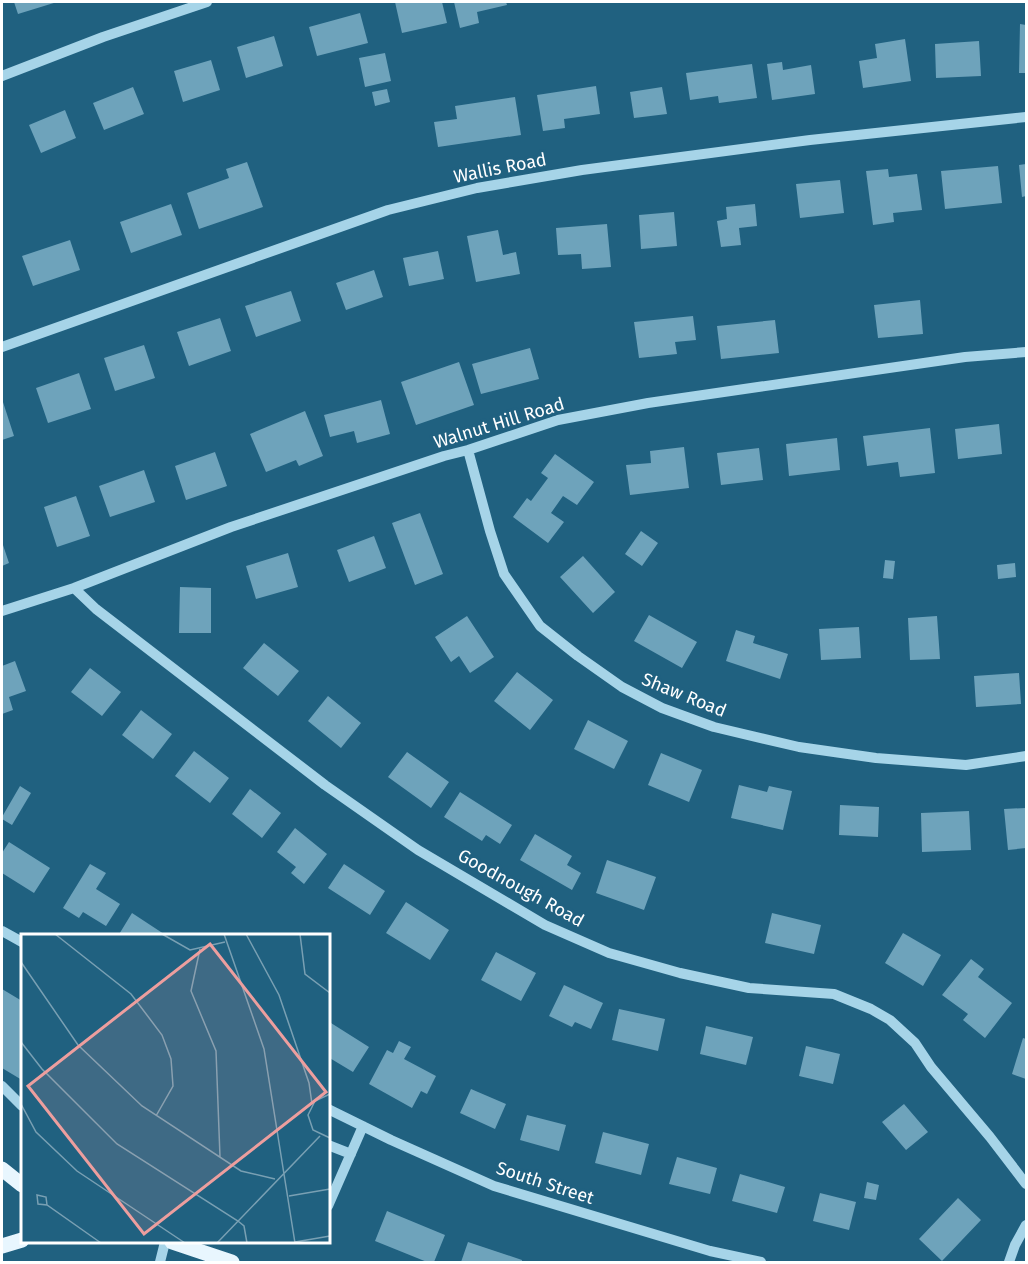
<svg xmlns="http://www.w3.org/2000/svg" width="1028" height="1264" font-family="'Fira Sans',sans-serif">
<style>
.building{fill:#6ea3bb}
.lines{fill:none;stroke-linecap:round;stroke-linejoin:round}
.minor{stroke:#a6d4e8;stroke-width:10}
.major{stroke:#e8f6fe;stroke-width:15}
.labels{text-anchor:middle;stroke-width:6;stroke-linejoin:round;paint-order:stroke}
.street-label{font-size:18px;fill:#fff;stroke:#206180}
.inset-road{fill:none;stroke:#79a0b3;stroke-width:1.5}
.view{fill:#ed9e9e;fill-opacity:0.15;stroke:#ed9e9e;stroke-width:3}
.inset-edge{fill:none;stroke:#fff;stroke-width:3}
</style>
<rect width="100%" height="100%" fill="#206180"/>
<path class="building" d="M14 2H57L18 14Z
M395 2H442L447 23 402 33Z
M454 2H506L507 5 477 12 479 23 460 28Z
M360 13 368 43 317 56 309 27Z
M1020 24 1026 25V73H1019Z
M274 36 283 66 246 78 237 47Z
M905 39 911 81 863 88 859 61 877 58 875 44Z
M979 41 981 76 936 78 935 44Z
M385 53 391 81 365 87 359 58Z
M211 60 220 90 183 102 174 71Z
M782 62 783 70 811 65 815 94 772 100 767 64Z
M752 64 757 98 719 103 718 96 690 100 686 73Z
M596 86 600 114 564 119 565 128 543 131 537 95Z
M133 87 144 114 104 130 93 103Z
M662 87 667 114 634 118 630 92Z
M387 89 390 102 375 106 372 92Z
M515 97 521 135 438 147 434 122 457 119 455 106Z
M65 110 76 138 41 153 29 125Z
M247 162 263 207 199 229 187 193 229 178 226 169Z
M1026 164V196L1022 197 1019 165Z
M998 166 1002 203 945 209 941 171Z
M888 169 889 177 917 174 922 210 893 213 894 222 873 225 866 171Z
M840 180 844 213 800 218 796 184Z
M171 204 182 235 131 253 120 222Z
M755 204 757 226 739 228 741 245 721 247 717 221 727 219 726 207Z
M674 212 677 246 641 249 639 215Z
M607 224 611 267 582 269 581 254 558 255 556 228Z
M498 230 503 255 516 252 520 274 476 282 467 236Z
M70 240 80 270 33 286 22 256Z
M438 251 444 279 409 286 403 258Z
M374 270 383 297 346 310 336 283Z
M291 291 301 321 256 337 245 306Z
M920 300 923 334 878 338 874 305Z
M693 316 696 340 675 342 677 354 639 358 634 322Z
M220 318 231 351 189 366 177 332Z
M775 320 779 353 721 359 717 326Z
M144 345 155 378 115 391 104 358Z
M530 348 539 379 481 394 472 364Z
M459 362 474 405 416 425 401 382Z
M79 373 91 409 48 423 36 388Z
M2 399 14 436 2 440Z
M381 400 390 434 357 443 354 431 330 437 324 415Z
M305 411 323 456 299 466 296 460 266 472 250 434Z
M999 424 1002 454 958 459 955 429Z
M930 428 935 473 900 477 898 462 867 466 863 436Z
M837 438 840 470 789 476 786 444Z
M684 447 689 488 630 495 626 465 651 463 650 451Z
M759 448 763 480 721 485 717 453Z
M215 452 227 486 186 500 175 466Z
M555 454 594 482 577 505 563 496 551 513 564 522 548 543 513 517 527 498 531 501 548 478 541 473Z
M144 470 155 502 110 517 99 486Z
M76 496 90 536 57 547 44 507Z
M420 513 443 574 415 585 392 523Z
M641 531 658 543 642 566 625 554Z
M374 536 386 568 349 582 337 550Z
M2 542 9 563 2 566Z
M288 553 298 587 256 599 246 566Z
M583 556 615 592 593 613 560 577Z
M885 560 895 561 893 579 883 578Z
M1015 563 1016 577 998 579 997 565Z
M180 587 211 588V633H179Z
M649 615 697 642 682 668 634 641Z
M467 616 494 657 470 673 459 656 451 662 435 637Z
M937 616 940 659 910 660 908 618Z
M859 627 861 658 821 660 819 629Z
M736 630 755 636 753 643 788 654 780 679 726 661Z
M264 643 299 671 278 696 243 668Z
M15 661 26 691 9 697 13 710 2 714V666Z
M90 668 121 692 102 716 71 692Z
M517 672 553 700 530 730 494 701Z
M1019 673 1021 704 976 707 974 676Z
M328 696 361 723 341 748 308 721Z
M141 710 172 734 153 759 122 735Z
M588 720 628 741 614 769 574 749Z
M194 751 229 778 210 803 175 776Z
M407 752 449 782 431 808 388 777Z
M661 753 702 770 689 802 648 785Z
M739 785 767 792 769 786 792 791 783 830 731 818Z
M20 786 31 793 12 825 2 819V817Z
M250 789 281 813 262 838 232 814Z
M460 792 512 825 500 844 486 835 482 841 444 817Z
M840 805 879 807 878 837 839 835Z
M1026 808V848L1008 850 1004 809Z
M969 811 971 850 922 852 921 813Z
M295 828 327 854 304 884 291 873 296 867 277 852Z
M535 834 572 856 567 865 581 873 572 890 520 860Z
M9 842 50 868 34 893 2 873V853Z
M607 860 656 877 644 910 596 893Z
M90 864 106 873 96 889 120 904 106 926 83 912 79 918 63 908Z
M344 864 385 891 370 915 328 888Z
M406 902 449 930 430 960 386 933Z
M132 913 167 936H118Z
M772 913 821 925 814 954 765 943Z
M903 933 941 955 923 986 885 963Z
M496 952 536 973 521 1001 481 980Z
M971 959 984 969 978 977 1012 1003 985 1038 963 1020 968 1014 942 995Z
M564 985 603 1003 591 1029 575 1022 572 1027 549 1016Z
M2 989 22 1001V1080L2 1068Z
M619 1009 665 1019 658 1051 612 1040Z
M331 1023 369 1047 353 1072 328 1057V1027Z
M706 1026 753 1037 746 1065 700 1054Z
M1023 1038 1026 1039V1079L1012 1074Z
M399 1041 411 1047 404 1059 436 1076 427 1094 421 1091 412 1108 369 1084 387 1050 393 1053Z
M806 1046 840 1054 833 1084 799 1076Z
M471 1089 506 1104 495 1129 460 1113Z
M904 1104 928 1132 906 1150 882 1122Z
M527 1115 566 1125 559 1151 520 1140Z
M603 1132 649 1144 641 1175 595 1163Z
M677 1157 717 1168 710 1194 669 1184Z
M740 1174 785 1187 777 1213 732 1201Z
M867 1182 879 1185 876 1200 864 1198Z
M820 1193 856 1202 849 1230 813 1221Z
M958 1198 981 1220 942 1261 919 1239Z
M387 1211 445 1235 434 1262H427L375 1241Z
M468 1242 522 1260V1262H461Z"/>
<g class="lines">
<path class="minor" d="M2 76 103 37 207 2
M2 347 388 210 477 188 582 170 810 140 1026 117
M468 450 490 531 504 574 540 626 578 656 622 687 662 708 714 727 799 747 876 758 966 765 1026 756
M74 588 96 609 325 785 418 850 545 925 609 953 680 973 749 988 834 994 871 1009 890 1020 915 1043 931 1067 990 1137 1026 1184
M2 611 74 588 231 527 444 456 468 450 558 420 648 403 965 357 1026 352
M2 931 22 942
M2 1086 22 1106
M328 1109 391 1140 494 1186 710 1251 761 1262
M328 1145 351 1154
M328 1206 363 1126
M160 1262 165 1242
M1009 1262 1015 1245 1026 1225"/>
<path class="major" d="M2 1169 22 1185
M172 1242 232 1262
M2 1246 22 1240"/>
</g>
<g class="labels">
<g class="street-label">
<text transform="translate(500 168) rotate(-11)" y="6">Wallis Road</text>
<text transform="translate(499 423) rotate(-17)" y="6">Walnut Hill Road</text>
<text transform="translate(684 695) rotate(22)" y="6">Shaw Road</text>
<text transform="translate(521 888) rotate(29)" y="6">Goodnough Road</text>
<text transform="translate(545 1183) rotate(18)" y="6">South Street</text>
</g>
</g>
<g transform="translate(21 934)">
<rect width="309" height="309" fill="#206180"/>
<path class="inset-road" d="M34 0 110 60 141 101 150 125 152 152 135 182M141 0 169 16 204 8M203 0 243 115 274 309M225 0 258 61 288 149 291 170M279 0 284 40 309 59M179 15 170 57 195 117 199 223M0 28 57 111 121 172 220 237 254 245M0 108 21 135 96 210 217 287 223 292 226 309M309 160 294 167 287 181 292 196 309 204M0 170 15 198 56 237 164 309M268 262 309 255M26 271 25 263 16 261 17 270 26 271 80 309M274 308 309 302M196 309 299 202"/>
<path class="view" d="M189 10 305 158 123 300 7 152Z"/>
<rect width="309" height="309" class="inset-edge"/>
</g>
<rect width="1028" height="1264" fill="none" stroke="#ffffff" stroke-width="6"/>
</svg>
